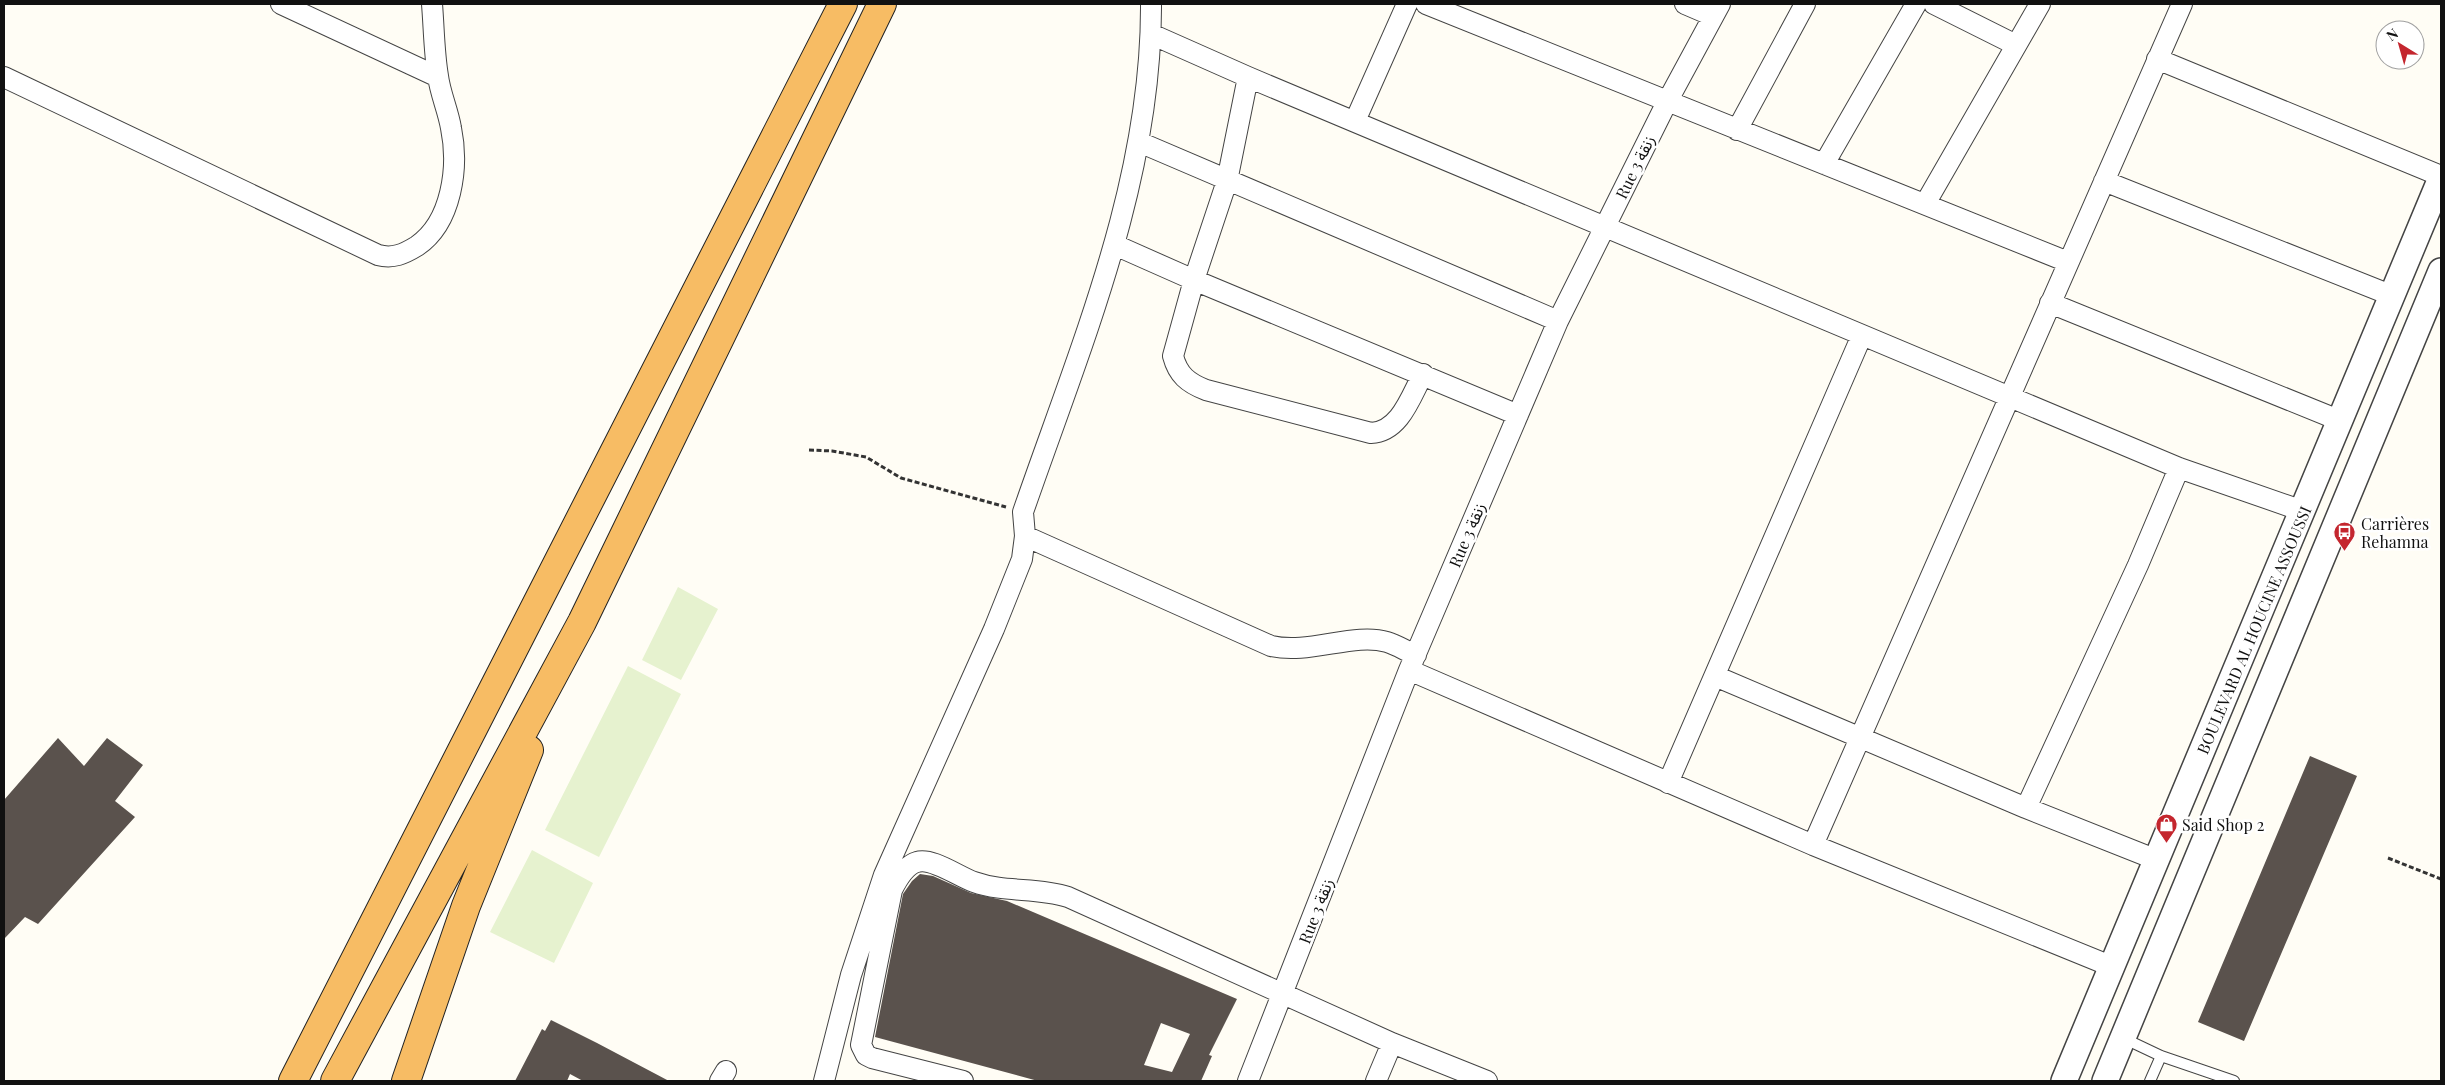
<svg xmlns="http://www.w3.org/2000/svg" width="2445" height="1085" font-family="'Playfair Display','Noto Sans Arabic',serif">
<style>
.pitch{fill:#e6f2cf}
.building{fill:#5a524d;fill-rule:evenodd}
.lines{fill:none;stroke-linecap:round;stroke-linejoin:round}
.service-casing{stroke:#444;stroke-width:12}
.minor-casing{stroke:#444;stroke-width:22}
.tertiary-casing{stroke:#444;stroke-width:28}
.trunk-casing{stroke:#222;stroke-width:30}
.path{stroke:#333;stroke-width:3;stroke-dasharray:5 2.5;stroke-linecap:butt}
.service{stroke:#fff;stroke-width:10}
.minor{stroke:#fff;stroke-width:20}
.tertiary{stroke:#fff;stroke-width:25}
.trunk{stroke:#f7bc64;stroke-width:28}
.labels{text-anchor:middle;stroke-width:5;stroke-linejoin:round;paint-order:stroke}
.street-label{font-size:16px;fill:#111;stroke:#fff}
.poi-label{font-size:16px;fill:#111;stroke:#fff;text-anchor:start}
</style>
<rect width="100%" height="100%" fill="#fffdf5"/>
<path class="pitch" d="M678 587 718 609 681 680 642 660Z
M628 666 681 694 599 857 545 830Z
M532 850 593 883 554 963 490 932Z"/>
<path class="building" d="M58 738 84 766 107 738 143 765 115 801 135 817 38 924 25 917 4 939V800Z
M2310 756 2357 776 2244 1041 2198 1022Z
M920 874 933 876 971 893 1007 901 1237 999 1209 1055 1212 1056 1201 1081H1038L875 1037 903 894 912 881ZM1161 1023 1190 1034 1172 1072 1144 1065Z
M551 1020 597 1043 669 1081H583L570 1074 567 1081H515L542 1029 545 1031Z"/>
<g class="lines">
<defs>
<path id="service" d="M2123 1038 2161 1056 2234 1081
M2150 1081 2161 1056"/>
<path id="minor" d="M281 4 438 77
M1426 4 2068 262
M1685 4 1713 16
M1934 4 2016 45
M1151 34 1248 77 2179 468 2303 511
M2157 59 2441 176
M4 77 378 255C393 259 404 254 417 246 452 222 459 167 451 128 448 110 440 93 438 76 434 52 434 28 432 4
M1248 77 1227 181 1194 280 1173 356C1178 375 1188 383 1206 390L1371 433C1400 432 1411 396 1423 374
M1355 121 1407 4
M1737 130 1805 4
M1139 142 1558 321
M1824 164 1916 4
M2104 181 2393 296
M1925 204 2040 4
M1115 245 1194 280 1518 415
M2050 303 2341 421
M1025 536 1271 646C1309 655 1354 632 1387 642 1397 645 1406 651 1416 655
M1409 670 1813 845 2113 967
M1715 676 2026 808 2157 860
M1668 783 1862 335
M2026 808 2138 565 2179 468
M1813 845 2182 4
M720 1081 726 1071
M824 1081 851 975 884 875 994 629 1022 559 1025 536 1023 512C1080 347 1152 181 1151 4
M963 1081 872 1058 866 1055 861 1045 892 890C897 880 906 865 917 862 932 857 959 877 974 882 1005 893 1037 887 1068 897L1392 1043 1487 1081
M1248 1081 1409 670 1558 321 1667 102 1720 4
M1376 1081 1392 1043"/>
<path id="tertiary" d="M2064 1081 2441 178
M2105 1081 2441 271"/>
<path id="trunk" d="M293 1081 843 4
M335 1081 582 622 882 4
M406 1081 466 906 529 750"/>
</defs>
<use href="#service" class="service-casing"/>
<use href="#minor" class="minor-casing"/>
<use href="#tertiary" class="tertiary-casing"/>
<use href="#trunk" class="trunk-casing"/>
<path class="path" d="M809 450 832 451 866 457 901 478 1006 507
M2388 858 2441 879"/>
<use href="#service" class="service"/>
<use href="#minor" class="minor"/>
<use href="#tertiary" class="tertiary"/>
<use href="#trunk" class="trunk"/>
</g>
<defs>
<symbol id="bus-pin" viewBox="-11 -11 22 30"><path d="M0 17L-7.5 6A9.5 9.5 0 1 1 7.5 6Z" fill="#c4262e" stroke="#fff"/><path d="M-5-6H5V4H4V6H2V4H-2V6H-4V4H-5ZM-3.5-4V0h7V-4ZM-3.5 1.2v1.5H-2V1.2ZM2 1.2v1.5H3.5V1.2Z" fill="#fff"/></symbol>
<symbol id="shop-pin" viewBox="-11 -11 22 30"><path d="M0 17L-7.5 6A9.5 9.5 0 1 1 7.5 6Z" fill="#c4262e" stroke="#fff"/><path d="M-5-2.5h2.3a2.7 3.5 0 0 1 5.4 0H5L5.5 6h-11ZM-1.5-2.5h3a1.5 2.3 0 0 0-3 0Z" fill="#fff"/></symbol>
</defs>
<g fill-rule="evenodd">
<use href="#bus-pin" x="2332" y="520" width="25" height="34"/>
<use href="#shop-pin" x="2154" y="812" width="25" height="34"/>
</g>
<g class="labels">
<g class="street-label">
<text transform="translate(1635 167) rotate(-64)" y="6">Rue 3 زنقة</text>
<text transform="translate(1467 535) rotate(-67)" y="6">Rue 3 زنقة</text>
<text transform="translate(2254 630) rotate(-67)" y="6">BOULEVARD AL HOUCINE ASSOUSSI</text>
<text transform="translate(1316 911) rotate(-69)" y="6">Rue 3 زنقة</text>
</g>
<g class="poi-label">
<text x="2361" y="530">Carrières<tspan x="2361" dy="18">Rehamna</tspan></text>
<text x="2182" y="831">Said Shop 2</text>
</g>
</g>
<rect width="2445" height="1085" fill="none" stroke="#111111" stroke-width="10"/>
<g transform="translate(2400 45) rotate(323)"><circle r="24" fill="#ffffff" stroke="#a0a0a0"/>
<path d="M0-4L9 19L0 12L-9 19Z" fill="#c4262e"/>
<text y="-8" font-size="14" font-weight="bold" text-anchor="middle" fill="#111111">N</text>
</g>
</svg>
